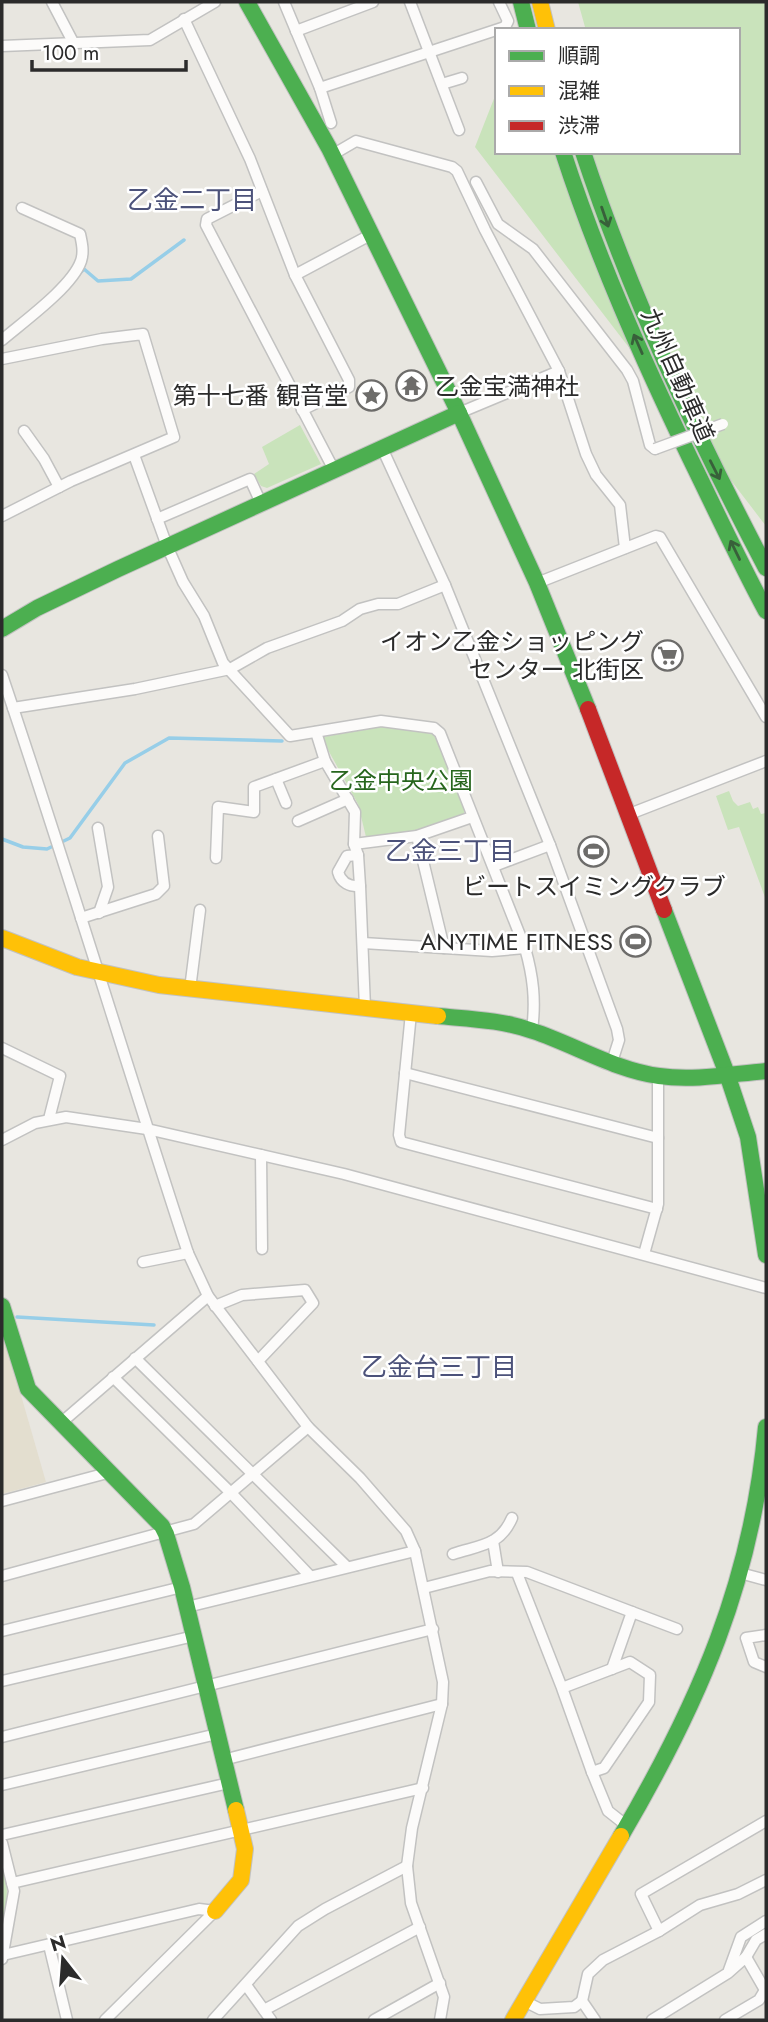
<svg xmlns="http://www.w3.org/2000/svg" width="768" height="2022" viewBox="0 0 768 2022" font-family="Jost,'Noto Sans JP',sans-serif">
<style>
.education{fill:#e3decf}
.green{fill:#c9e3bb}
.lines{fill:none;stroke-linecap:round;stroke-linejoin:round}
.stream{stroke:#97cee8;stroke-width:3.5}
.street-casing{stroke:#c2c2c1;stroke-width:13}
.fast-casing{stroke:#c2c2c1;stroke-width:18}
.slow-casing{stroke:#c2c2c1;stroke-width:18}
.jam-casing{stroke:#c2c2c1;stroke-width:18}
.street{stroke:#fcfbfa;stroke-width:10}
.fast{stroke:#4caf50;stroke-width:16}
.slow{stroke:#ffc107;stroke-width:16}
.jam{stroke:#c62828;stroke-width:16}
.street-bridge-casing{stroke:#c2c2c1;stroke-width:13;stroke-linecap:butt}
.street-bridge{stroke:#fcfbfa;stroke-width:10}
.oneway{stroke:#38603a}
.labels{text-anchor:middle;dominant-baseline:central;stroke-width:5;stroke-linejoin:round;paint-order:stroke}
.street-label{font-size:24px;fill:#2b2b2b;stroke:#fff}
.poi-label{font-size:24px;fill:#2b2b2b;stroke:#fff;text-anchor:end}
.park-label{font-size:24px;fill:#27661d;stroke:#fff}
.neighbourhood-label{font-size:26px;fill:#4c527a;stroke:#fff}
</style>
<rect width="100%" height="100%" fill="#e8e6e0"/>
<path class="education" d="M2,1329L46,1482L2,1494Z"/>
<g class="green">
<path d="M578,2H766V526L475,147L497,91V152H738V30H581L585,27Z"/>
<path d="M300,425L321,464L267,488L261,486L254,474L269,464L262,447Z"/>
<path d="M383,726L432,733L437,737L464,807V815L409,832L366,837L358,804L322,739L323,737Z"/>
<path d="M729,791L733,801L738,806L750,802L753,809L758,807L761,814L766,813V900L739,827L728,830L716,796Z"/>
<path d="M2,1857C8,1885 9,1896 2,1924Z"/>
</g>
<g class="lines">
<g class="stream">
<path d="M79,274L84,269L98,281L131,279L184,240"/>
<path d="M2,839L23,847L47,849L70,838L125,763L169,738L282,741"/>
<path d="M17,1317L154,1325"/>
</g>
<defs>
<g id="street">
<path d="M52,2L73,42"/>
<path d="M284,2L320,88L331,123"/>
<path d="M410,2L459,130"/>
<path d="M184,19L250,159L295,275L349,380V387L302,410"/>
<path d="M296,31L373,2"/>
<path d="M2,46L150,40L215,2"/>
<path d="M442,84L462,78"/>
<path d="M320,88L505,27L508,21L499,2"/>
<path d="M332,155L356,141L452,167L457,171L485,230L559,371L586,454L596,475L620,505L625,548"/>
<path d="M476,182L498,224L533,249L627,370L633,381L650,445L655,449"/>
<path d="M262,191L207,219L206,225L334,470"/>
<path d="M295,275L372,234"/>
<path d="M2,340C23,322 72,287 81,261C84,252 82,243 80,234L22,208"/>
<path d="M2,359L102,339L143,334L174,437L71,481L2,516"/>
<path d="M459,413L559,371"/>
<path d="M24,431L44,459L59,487"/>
<path d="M382,448L445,585L550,845L617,1029L619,1040L612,1062"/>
<path d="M134,455L167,546L183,582L204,616L223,663L290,736L381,721L434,728L440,733L525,948C533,976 536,1000 532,1030"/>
<path d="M157,519L250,479L261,503"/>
<path d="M537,583L656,536L660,537L766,717"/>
<path d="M2,675C67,867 125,1061 188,1253L208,1296L308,1427L360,1478L406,1531L415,1551L443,1682L442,1704L412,1828L407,1866L411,1903L444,1997L440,2020"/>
<path d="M13,708L135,689L230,669L267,648L342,621L360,609L378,604H398L445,585"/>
<path d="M316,732L325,761L355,812L354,844L358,855L360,886L365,1008"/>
<path d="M276,779L286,803"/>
<path d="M627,815L766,761"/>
<path d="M298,821L348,799"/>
<path d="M98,828L108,887L99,913"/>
<path d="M417,836L444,948"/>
<path d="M354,844L417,836L472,817"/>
<path d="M358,855L347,856L338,872C341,883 350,887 360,886"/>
<path d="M216,858L218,807L254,812V787L325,761"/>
<path d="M494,866L550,845"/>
<path d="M81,918L156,894L164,886L158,836"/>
<path d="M363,943L492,951L525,948"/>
<path d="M190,989L200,910"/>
<path d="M411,1013L399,1135L401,1142L657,1209"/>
<path d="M2,1048L60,1076L49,1119"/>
<path d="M405,1073L658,1138"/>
<path d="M2,1140L35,1123L66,1117L147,1129L344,1174L766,1288"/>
<path d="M261,1155L262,1249"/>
<path d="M644,1254L658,1204V1076"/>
<path d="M143,1262L188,1253"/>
<path d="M215,1306L242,1295L305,1290L313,1303L258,1361"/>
<path d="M135,1358L347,1567"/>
<path d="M113,1377L232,1494L310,1576"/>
<path d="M62,1422L208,1296"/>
<path d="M2,1501L111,1472"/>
<path d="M493,1541L498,1572"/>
<path d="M453,1554C480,1545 500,1546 512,1518"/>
<path d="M517,1573L562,1688L592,1772L604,1768L649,1702L650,1675L630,1662L562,1688"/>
<path d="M740,1573L766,1580"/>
<path d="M2,1576L194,1524L308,1427"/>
<path d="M424,1588L490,1571L527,1572L632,1612L612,1669"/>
<path d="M187,1607L415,1551"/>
<path d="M632,1612L677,1629"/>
<path d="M2,1631L182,1587"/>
<path d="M766,1635L746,1638L754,1662L766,1667"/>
<path d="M2,1681L194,1636"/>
<path d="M2,1737L433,1629"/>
<path d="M223,1760L442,1704"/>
<path d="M592,1772L608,1811L627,1826"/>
<path d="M2,1785L217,1734"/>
<path d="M2,1835L229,1783"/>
<path d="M2,1843L14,1891L2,1959"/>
<path d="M12,1883L423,1788"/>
<path d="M659,1931L641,1894L766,1821"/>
<path d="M49,1945L67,2020"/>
<path d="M3,1955L199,1909L215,1911L105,2020"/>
<path d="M746,1957L756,1940L766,1934"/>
<path d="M729,1970L741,1937L766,1921"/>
<path d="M246,1985L271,2020"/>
<path d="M524,2001L540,2009L574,2007L582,2001"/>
<path d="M264,2010L420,1927"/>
<path d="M213,2020L298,1926L325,1909L407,1866"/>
<path d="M374,2020L440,1983"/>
<path d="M595,2020L582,2001L588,1974L603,1960L659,1931L700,1905L738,1894L766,1880"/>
<path d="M652,2020L728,1973L746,1957L765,1990L759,2000L725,2020"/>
</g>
<g id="fast">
<path d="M247,2L329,148L459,413L537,583L588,709"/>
<path d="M521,2L528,30"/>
<path d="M563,152C597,257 642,358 690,458C715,509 739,561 766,611"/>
<path d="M583,152C631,297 695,433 766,568"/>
<path d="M2,629L37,608L118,569L459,413"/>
<path d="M664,910L727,1074L748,1137L766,1255"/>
<path d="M438,1016C470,1019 503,1020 533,1031C575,1045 615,1070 659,1076C694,1081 731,1074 766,1071"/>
<path d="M2,1306L28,1389L162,1526L166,1534L182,1587L236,1810"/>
<path d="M621,1836C699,1703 752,1582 766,1427"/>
</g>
<g id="slow">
<path d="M540,2L547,30"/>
<path d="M2,938L77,967L159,985L438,1016"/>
<path d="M215,1911L241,1880L245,1849L236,1810"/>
<path d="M513,2020L621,1836"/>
</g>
<path id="jam" d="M588,709L664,910"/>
</defs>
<use href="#street" class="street-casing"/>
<use href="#fast" class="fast-casing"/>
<use href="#slow" class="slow-casing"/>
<use href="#jam" class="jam-casing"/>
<use href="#street" class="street"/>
<use href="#fast" class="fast"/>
<use href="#slow" class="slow"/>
<use href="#jam" class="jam"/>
<defs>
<path id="street-bridge" d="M655,449L723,424"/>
</defs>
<use href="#street-bridge" class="street-bridge-casing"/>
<use href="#street-bridge" class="street-bridge"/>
</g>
<defs><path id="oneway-shaft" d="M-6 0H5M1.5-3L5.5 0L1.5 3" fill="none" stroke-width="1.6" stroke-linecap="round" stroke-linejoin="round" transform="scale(1.75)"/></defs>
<g class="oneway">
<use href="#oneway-shaft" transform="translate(605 217) rotate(71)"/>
<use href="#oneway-shaft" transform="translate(638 344) rotate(-114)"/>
<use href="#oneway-shaft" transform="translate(715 470) rotate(63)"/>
<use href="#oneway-shaft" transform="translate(735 550) rotate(-116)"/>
</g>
<defs>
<symbol id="temple-ring" viewBox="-11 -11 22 22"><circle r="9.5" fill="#fff" stroke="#6d6c6a" stroke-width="1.5"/><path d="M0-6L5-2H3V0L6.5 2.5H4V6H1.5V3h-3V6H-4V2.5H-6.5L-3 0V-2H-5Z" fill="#6d6c6a"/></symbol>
<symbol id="sight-ring" viewBox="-11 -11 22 22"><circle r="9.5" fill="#fff" stroke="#6d6c6a" stroke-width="1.5"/><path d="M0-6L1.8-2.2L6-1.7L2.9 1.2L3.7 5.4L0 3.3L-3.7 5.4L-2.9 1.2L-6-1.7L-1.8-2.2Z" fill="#6d6c6a"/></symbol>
<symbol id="supermarket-ring" viewBox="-11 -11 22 22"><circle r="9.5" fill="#fff" stroke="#6d6c6a" stroke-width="1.5"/><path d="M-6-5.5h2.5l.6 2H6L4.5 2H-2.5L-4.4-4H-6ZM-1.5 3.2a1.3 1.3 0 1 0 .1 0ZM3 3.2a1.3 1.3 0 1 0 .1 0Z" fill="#6d6c6a"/></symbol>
<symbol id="stadium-ring" viewBox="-11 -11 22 22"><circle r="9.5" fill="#fff" stroke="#6d6c6a" stroke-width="1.5"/><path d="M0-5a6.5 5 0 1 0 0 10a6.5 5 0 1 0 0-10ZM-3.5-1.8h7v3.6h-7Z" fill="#6d6c6a"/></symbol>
</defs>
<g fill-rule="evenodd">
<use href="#temple-ring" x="394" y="368" width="35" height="35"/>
<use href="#sight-ring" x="354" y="378" width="35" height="35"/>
<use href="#supermarket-ring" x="650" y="638" width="35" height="35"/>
<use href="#stadium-ring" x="576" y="834" width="35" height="35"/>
<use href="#stadium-ring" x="618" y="924" width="35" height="35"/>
</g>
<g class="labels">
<g class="street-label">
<text transform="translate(678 375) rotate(66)">九州自動車道</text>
</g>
<g class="poi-label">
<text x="435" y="386" text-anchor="start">乙金宝満神社</text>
<text x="348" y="395">第十七番 観音堂</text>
<text x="644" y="641">イオン乙金ショッピング<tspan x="644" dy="28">センター 北街区</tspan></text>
<text x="594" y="886" text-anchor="middle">ビートスイミングクラブ</text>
<text x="613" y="941">ANYTIME FITNESS</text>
</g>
<g class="park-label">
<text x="401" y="780">乙金中央公園</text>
</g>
<g class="neighbourhood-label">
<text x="192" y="200">乙金二丁目</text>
<text x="450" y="851">乙金三丁目</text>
<text x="439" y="1367">乙金台三丁目</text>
</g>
</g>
<rect width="768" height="2022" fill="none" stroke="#2b2b2b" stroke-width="7"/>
<rect x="495" y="28" width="245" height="126" fill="#ffffff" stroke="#aaaaaa" stroke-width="2"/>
<rect x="509" y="51" width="35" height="10" fill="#4caf50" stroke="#aaaaaa" stroke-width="2"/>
<text x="558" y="63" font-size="21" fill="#2b2b2b">順調</text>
<rect x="509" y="86" width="35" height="10" fill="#ffc107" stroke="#aaaaaa" stroke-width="2"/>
<text x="558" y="98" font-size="21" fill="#2b2b2b">混雑</text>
<rect x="509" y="121" width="35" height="10" fill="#c62828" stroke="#aaaaaa" stroke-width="2"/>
<text x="558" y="133" font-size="21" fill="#2b2b2b">渋滞</text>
<g transform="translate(63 1959) rotate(343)" stroke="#ffffff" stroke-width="5" paint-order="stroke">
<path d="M0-5L12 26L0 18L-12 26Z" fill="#2b2b2b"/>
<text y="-10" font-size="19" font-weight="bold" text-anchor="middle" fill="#2b2b2b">N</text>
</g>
<path d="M32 60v10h154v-10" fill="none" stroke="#2b2b2b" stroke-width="3.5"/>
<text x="42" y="60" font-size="21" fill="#2b2b2b" stroke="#ffffff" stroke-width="5" paint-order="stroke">100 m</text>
</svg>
